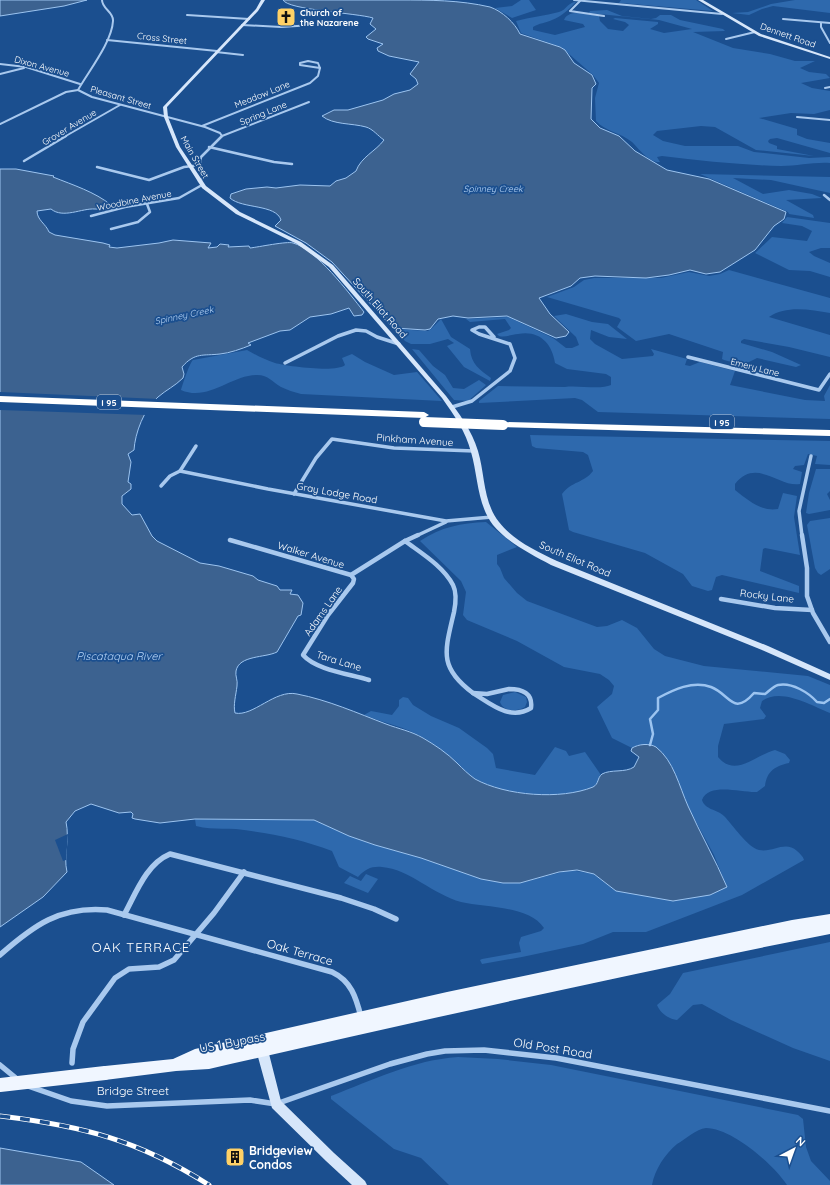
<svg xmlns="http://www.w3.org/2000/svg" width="830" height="1185" viewBox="0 0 830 1185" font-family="Quicksand,sans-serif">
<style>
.green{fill:#2e69ad}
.water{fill:#3c6290;stroke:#9cc4f0}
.pier{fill:#1b4f8f}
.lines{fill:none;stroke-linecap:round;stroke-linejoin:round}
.stream{stroke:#9cc4f0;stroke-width:2.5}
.street-far4{stroke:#a9c9ee;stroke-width:2}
.street-far3{stroke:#a9c9ee;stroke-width:2.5}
.street-far2{stroke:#a9c9ee;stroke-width:3.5}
.street-far1{stroke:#a9c9ee;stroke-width:4.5}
.street{stroke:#a9c9ee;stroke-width:5.5}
.secondary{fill:#d6e6fa;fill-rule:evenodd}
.primary{fill:#f0f6ff;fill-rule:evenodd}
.highway{fill:#fff;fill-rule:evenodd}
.rail-casing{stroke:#fff;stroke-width:5}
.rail{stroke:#1b4f8f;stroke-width:3.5;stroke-dasharray:10;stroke-linecap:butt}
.primary-bridge{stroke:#f0f6ff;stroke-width:14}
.highway-bridge{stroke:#fff;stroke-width:10}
.labels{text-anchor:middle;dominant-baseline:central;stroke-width:3.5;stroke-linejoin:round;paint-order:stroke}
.far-poi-label{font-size:9px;font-weight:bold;fill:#fff;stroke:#1b4f8f;text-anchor:start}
.far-street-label{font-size:9px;fill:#fff;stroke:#1b4f8f}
.far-water-label{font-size:9px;font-style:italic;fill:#b5d3f5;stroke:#1b4f8f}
.shield{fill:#1b4f8f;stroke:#bbcadd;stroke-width:1}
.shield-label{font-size:9px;font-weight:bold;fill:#fff}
.street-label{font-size:10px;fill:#fff;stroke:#1b4f8f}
.water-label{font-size:11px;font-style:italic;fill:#b5d3f5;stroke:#1b4f8f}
.near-street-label{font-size:12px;fill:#fff;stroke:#1b4f8f}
.near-poi-label{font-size:12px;font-weight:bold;fill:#fff;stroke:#1b4f8f;text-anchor:start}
.near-neighbourhood-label{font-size:13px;letter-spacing:1px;fill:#fff;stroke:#1b4f8f}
</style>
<rect width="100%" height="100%" fill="#1b4f8f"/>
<g class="green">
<path d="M521,0H529L536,10L512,18L495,8L512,6Z"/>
<path d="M621,0H696L713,11L621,3H619Z"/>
<path d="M795,0H830V13L773,6L762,9L749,15L732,13L748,12L771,4Z"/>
<path d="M574,2H576C568,10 562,16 552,20C546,23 539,23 533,27V30L555,35L585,27L583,24L564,20C569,8 588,15 599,16L600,21L608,29L623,31L629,25L625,22L613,19L615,18L658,22V24L650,29L664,33L692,29L659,20L589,13L590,11L607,10L622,16L651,19L656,18L660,15H671L680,20L723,29L725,31L693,32L733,48L770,54L795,61H815L800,68L809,72L826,74L830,78L801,83L812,88L830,91V110L814,114L791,113L759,118L797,129V135L807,139L830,143V153L777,138L770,139L768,141L769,143L777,146V149L814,156L756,150L715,127L701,126L657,131L653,135L663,141L685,146H738L754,152L809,158L830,157V163C813,162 798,166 781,166C742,165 702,161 662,156L657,157L660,162C649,163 639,149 632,142C621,133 605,131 596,121L595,98L599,83L593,75L561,47L521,33L516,21C530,17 545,16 559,12C566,10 567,4 574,2Z"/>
<path d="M700,174L830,177V193L771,180L733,178L763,194L789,190L812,194L822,198L786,200L813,215L814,218L789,214L788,212Z"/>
<path d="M787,217L830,223V248H821L809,252L814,256L830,263V277L810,271L789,270L755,253L772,237L807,241L812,231L802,226L782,223Z"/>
<path d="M729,270L830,298V313C811,310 786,305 769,317L830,335V357L789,347L744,339L741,341V343L772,352L801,365L796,367L757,358L743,365L724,360L722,359L723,352L669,334L636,341L617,327L621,320L619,318L547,297L574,287L584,280L594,278H661L689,272L709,276L720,274Z"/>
<path d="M566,314L592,322L608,324L627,339L609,337L591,330L590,339L595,344L622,359L653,356L654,354L651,349L687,359L685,365L690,366L700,362L735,371L730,385L805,400L825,401L824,396L830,385V419L598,412L582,400L575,398L479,403V401L498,386L565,387C577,385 601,390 611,385V377L606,374L567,369L555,363C552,343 539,330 518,334C512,334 505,338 499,336L497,334L509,330L511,328L505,319L470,322L466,319L508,317L553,338L566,348H572L579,345L576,337L554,316Z"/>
<path d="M441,319L451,337L470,349C471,364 480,370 491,378L490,381L464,367L447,346L454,343L448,339L430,344H411L405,341L394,329L428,331L432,328Z"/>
<path d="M412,349L419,350L433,366L445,375L453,388L464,389L479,380L486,385L485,386L468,401L454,400Z"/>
<path d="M247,350C256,355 265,360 275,363C286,366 337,373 345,365L342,358L352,354L365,362L394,375L417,372L442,401L301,394C294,392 287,390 281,387C272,382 269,375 257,375C231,375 208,402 181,390C182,386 190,362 193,360Z"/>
<path d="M530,435L830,441V465L815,464L817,456L808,454L804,465L795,466L793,469L802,472L800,484C780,488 756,457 735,484V490C748,500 761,512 778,509L783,493L797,496L794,517L800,555L765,548L763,549L760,571L799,586V593L722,575L716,577L712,590L708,591L692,586L683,574L645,553L573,532L569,530L562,494C572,481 584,483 593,471L588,455L583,452L536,448L532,446Z"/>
<path d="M816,469H830V491L827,494L830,500V510L809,514L806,513L809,493Z"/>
<path d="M830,518V569L821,575L818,573L815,568L807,525L810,521Z"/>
<path d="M486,522L517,547L497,555V564L500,568L504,578L517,593L527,601L597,627L607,626L622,620L637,628L654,649L665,656L704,666L808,676L830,685V713C812,706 781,687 762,701L760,708L766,716L764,719L724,724L718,746V757C735,778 756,755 775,750L785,754L790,760L789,763C775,766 767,771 765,786L757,792C742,793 709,782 702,800C705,810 717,809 724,816C733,825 747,847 759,850C773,853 785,840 797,851C800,854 803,856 804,860L742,895L646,932H613L583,944L522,957L482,964L480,960L482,959L521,952L519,943L521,937L541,931L544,928C529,905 485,908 461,902C434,895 409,869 382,867C372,866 365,869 358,877L339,867L332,851C301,839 269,833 236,829C222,828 210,830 196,826L195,819L314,820L349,836L375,845L421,858L481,879L503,883H520L570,870L594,874L613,889L623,892L652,896L727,887L714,855L687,805L671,765L665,757L652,745H639L632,748L612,738L597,707L612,694L614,686L609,680L600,674L564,667L517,641L467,620L463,615L466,592L461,581L420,541C441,527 461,523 486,522Z"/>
<path d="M515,692L526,697L527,702L525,707C516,712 504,712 500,702L503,695Z"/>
<path d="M403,697L408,698L413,705L431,716L459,728L487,748L493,754L496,768L535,775L555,747L566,751L569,756L585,752L601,775L597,784L593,787C561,800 504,796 474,778C467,773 462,768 456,762C446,753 435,745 424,738C406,727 384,723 364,715L371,711L392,715L399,706V700Z"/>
<path d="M366,874L378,879L368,893L344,883L350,876L361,881Z"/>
<path d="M830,942V1061L793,1048L731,1020L702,1004L693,1005L677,1020C669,1019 660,1013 657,1005L670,994L683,973Z"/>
<path d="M458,1057L498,1059L551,1065L798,1115L803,1119L806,1147L811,1161L830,1181V1185H787C774,1165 732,1128 706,1128C696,1129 686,1139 677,1144C665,1154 655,1169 652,1185H449L421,1158L394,1149L331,1099V1096C373,1080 413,1060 458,1057Z"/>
</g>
<g class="water">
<path d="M0,0H87L64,6L0,16Z"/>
<path d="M283,0C322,0 360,0 399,0C429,0 460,0 490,7C502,11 515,23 520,34L560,47L565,50L574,63L592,75L596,84L592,88L591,119L600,128L619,136L635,151L667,170L709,179L786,212L784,219L774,226L755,250L720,272L706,274L690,270L669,275L646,278L595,276L580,278L571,286L539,298L550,314L569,332L566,336L556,338L507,316L468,318L453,316L438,319L430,329L425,330L395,328L390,325L332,262L306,243L275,226L281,220C276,204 242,209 230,198L231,194L246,189L267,187L276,188L300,185L330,186L336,181L346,178L356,171C361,157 376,151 384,140C378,136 373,129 366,127C352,123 333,125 322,116L334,110H348L383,100L394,94L410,90L418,84L416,79L410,74L419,62L389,56L378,51L377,48L383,44L368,39L366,37L376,29L370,24L373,18C357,13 288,10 283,0Z"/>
<path d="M0,169H16L54,176L53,177C73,185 95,192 111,205L110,207C105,210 101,209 95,209C82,208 63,219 51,209L37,211C37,220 46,224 49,232L55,235L103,243L110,245L109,247L117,248L159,243L173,240L211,243L208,248L217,247L220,244L229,245L228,247L249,246L250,248C259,247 287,241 293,243C316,249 349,293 364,312L362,315L354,316L349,308L331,314L310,317L290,330L280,331L248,343L251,345C241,349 230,353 220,354C203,356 195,352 182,367L184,374L183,378C175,386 166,390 158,397C144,409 135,433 134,450L128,454L131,462L128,482L131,484V489L122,496V504L132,515L140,514L152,536L157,541L200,563L219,566L253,576L258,580L277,586L280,590H292L290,594L298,595L303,603L301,615L298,616L277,652C265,658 239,655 236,671C235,676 238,680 237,686C236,695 233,705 235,713C253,717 275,689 297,694C328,700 357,713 386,724C399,729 411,731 423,738C435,745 447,753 457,763C463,769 468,774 475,779C506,796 561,800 593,787C599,784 597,778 602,774C611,769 625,773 634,767L639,757L631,751L632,748C639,744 649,743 656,747C674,761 679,786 688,806C700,833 715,859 727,887L710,895L673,901L616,891L594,874L577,870L559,872L520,883H503L481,879L421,858L375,845L349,836L314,820L195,819L160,823L135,819L132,818L133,814L131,812L119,813L91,804L75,811L66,822C70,839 63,855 67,872L43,897L0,927Z"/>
<path d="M0,1148L81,1162L114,1185H0Z"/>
</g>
<g class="pier">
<path d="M0,392L159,399L147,415L0,410Z"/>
<path d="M68,834L66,860L63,861L55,840Z"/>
</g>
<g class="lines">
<path class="stream" d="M650,745L653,734L650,719L658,710V698C673,690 693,680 711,687C730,694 733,717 754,693L765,694C769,691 774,686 778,685C792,682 809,693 817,702L824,703L830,699"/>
<g class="street-far4">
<path d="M102,0C102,9 114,12 113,21C112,42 88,72 78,90L92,97L205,127L220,133L222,136L221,137"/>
<path d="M574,0L722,14"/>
<path d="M580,1L570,11L604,16"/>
<path d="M187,15L249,19"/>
<path d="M783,19L830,23"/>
<path d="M821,23V27L830,43"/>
<path d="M242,25L281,27L313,25"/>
<path d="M726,39L755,32"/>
<path d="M107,40L217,51"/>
<path d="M216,52L243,55"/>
<path d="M308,61L318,63L320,68L300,65V63Z"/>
<path d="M0,64L26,67L80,84"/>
<path d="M0,74L24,68"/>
<path d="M825,88L830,87"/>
<path d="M797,117L830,120"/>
<path d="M0,124L66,92L78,90"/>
<path d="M202,126L310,83L318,76L320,68"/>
<path d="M222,136L309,102"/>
<path d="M64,137L120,105"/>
</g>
<g class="street-far3">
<path d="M209,147L274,162L292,164"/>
<path d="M24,161L66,136"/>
<path d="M97,167L149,180L184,167L201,165"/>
<path d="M199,181L204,178L200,162L201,157L222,136"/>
<path d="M824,195L830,200"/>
<path d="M91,216L125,207L179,198L202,185"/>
<path d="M111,229L138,222L150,212L147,204"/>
</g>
<g class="street-far2">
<path d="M688,357L819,390L830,374"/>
<path d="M285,363L338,336L356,330L366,331L377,337L399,344"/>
<path d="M452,407L472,401L510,371L515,358L510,344L479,334L472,330L479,327H485L494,337"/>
<path d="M180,471L268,489L446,521L492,517"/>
<path d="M161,486L170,476L180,471L196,446"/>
<path d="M294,494L316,458L332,439L394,448L474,451"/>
<path d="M416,536L446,522"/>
<path d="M802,536L799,511L811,456"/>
</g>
<g class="street-far1">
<path d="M802,535L807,568V596L813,613L830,642"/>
<path d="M230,540L351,575L405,541L418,535"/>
<path d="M405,541C421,553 443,566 453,585C457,593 456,602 454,612C445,651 438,667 473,693"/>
<path d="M351,575L354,579L353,583L328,615L303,655C316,670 350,674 369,680"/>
<path d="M721,599L775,608L812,610"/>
<path d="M509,689C522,689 533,693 531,708C510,721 491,704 473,693L487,694Z"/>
</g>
<g class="street">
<path d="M124,915C136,893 146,864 170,854L341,898L374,909L396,919"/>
<path d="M0,955C34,925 60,906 107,910L332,972C351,981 356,997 361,1017"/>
<path d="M72,1063L73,1049L83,1022L115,978L129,969L159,967L174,960L214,913L244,872"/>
<path d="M0,1065L17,1079"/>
<path d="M28,1086L71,1101L107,1106L250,1100L276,1104L390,1064L427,1054L445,1051L484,1050L556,1058L830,1111"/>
</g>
<g class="secondary">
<path d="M261,0H265L258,11L167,107L168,117L180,147L206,186L240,212L301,242L333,265L446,396C459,413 472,431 478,451C485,474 483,502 499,522C513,540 536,551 557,561L768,646L830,674V680L762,650L551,565C531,554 508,543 493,525C477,504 478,476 471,452C466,432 454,415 442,398L329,267L297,244L236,214L202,188L176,147L164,117L163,107L256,9Z"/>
<path d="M698,0H703L761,34L830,57V59L759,36Z"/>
<path d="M261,1041L265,1042L267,1046L281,1101L334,1153L365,1181L367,1185H352L326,1161L272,1108L255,1046L257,1042Z"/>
</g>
<path class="primary" d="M830,914V934C622,975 415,1022 209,1069L176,1071L105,1080L100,1078L98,1073L100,1068L105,1066L173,1059L195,1049L447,992L792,920Z"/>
<g class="highway">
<path d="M0,396L424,412L429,415L424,418L0,402Z"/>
<path d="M503,422L830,430V436L499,427L498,425Z"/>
</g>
<defs>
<path id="rail" d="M0,1116C83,1126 138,1140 209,1185"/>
</defs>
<use href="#rail" class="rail-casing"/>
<use href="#rail" class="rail"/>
<path class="primary-bridge" d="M0,1085L105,1073"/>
<path class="highway-bridge" d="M424,422L503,425"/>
</g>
<defs>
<symbol id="church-square" viewBox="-11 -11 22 22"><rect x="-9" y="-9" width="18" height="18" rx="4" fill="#ffd166" stroke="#1b4f8f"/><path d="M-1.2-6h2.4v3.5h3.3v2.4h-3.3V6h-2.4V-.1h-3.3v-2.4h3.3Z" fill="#111"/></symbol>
<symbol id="building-square" viewBox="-11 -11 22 22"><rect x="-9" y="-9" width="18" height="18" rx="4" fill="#ffd166" stroke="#1b4f8f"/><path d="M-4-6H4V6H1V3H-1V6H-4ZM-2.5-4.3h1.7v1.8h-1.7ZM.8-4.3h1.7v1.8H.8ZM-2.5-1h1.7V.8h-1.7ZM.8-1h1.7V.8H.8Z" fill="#111"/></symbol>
</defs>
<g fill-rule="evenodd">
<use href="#church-square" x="275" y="6" width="22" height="22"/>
<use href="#building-square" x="224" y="1146" width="22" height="22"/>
</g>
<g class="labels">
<g class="far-poi-label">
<text x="300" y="12">Church of<tspan x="300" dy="10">the Nazarene</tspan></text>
</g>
<g class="far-street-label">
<text transform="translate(788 35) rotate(19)">Dennett Road</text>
<text transform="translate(162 38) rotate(6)">Cross Street</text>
<text transform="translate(42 66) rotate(15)">Dixon Avenue</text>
<text transform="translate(262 94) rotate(-22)">Meadow Lane</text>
<text transform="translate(121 97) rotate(16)">Pleasant Street</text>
<text transform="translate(263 113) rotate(-22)">Spring Lane</text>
<text transform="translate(69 127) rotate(-31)">Grover Avenue</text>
<text transform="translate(195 157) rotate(60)">Main Street</text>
<text transform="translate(134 200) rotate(-11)">Woodbine Avenue</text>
<text transform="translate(755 367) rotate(14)">Emery Lane</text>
</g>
<g class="far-water-label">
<text x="493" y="188">Spinney Creek</text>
<text transform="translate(184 315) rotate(-12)">Spinney Creek</text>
</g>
<g class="shield">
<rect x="97" y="395" width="24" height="14" rx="3"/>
<rect x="710" y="415" width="24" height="14" rx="3"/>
</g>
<g class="shield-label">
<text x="109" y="402">I 95</text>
<text x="722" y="422">I 95</text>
</g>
<g class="street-label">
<text transform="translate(380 308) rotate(49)">South Eliot Road</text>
<text transform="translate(415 440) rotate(4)">Pinkham Avenue</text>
<text transform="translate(337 493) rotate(10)">Gray Lodge Road</text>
<text transform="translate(311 555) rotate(17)">Walker Avenue</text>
<text transform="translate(575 559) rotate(23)">South Eliot Road</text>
<text transform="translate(767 596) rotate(7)">Rocky Lane</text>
<text transform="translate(323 611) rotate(-55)">Adams Lane</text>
<text transform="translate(339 661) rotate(17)">Tara Lane</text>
</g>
<g class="water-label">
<text x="119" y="656">Piscataqua River</text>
</g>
<g class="near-street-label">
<text transform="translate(300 952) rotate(16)">Oak Terrace</text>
<text transform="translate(232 1042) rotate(-11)">US 1 Bypass</text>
<text transform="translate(553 1048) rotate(9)">Old Post Road</text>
<text x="133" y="1090">Bridge Street</text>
</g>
<g class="near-poi-label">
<text x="249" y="1150">Bridgeview<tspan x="249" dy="14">Condos</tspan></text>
</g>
<g class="near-neighbourhood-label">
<text x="141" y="947">OAK TERRACE</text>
</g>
</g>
<g transform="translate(794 1149) rotate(41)" stroke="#1b4f8f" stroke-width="3" paint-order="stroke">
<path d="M0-3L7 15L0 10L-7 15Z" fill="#ffffff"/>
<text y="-6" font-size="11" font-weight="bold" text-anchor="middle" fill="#ffffff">N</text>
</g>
</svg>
